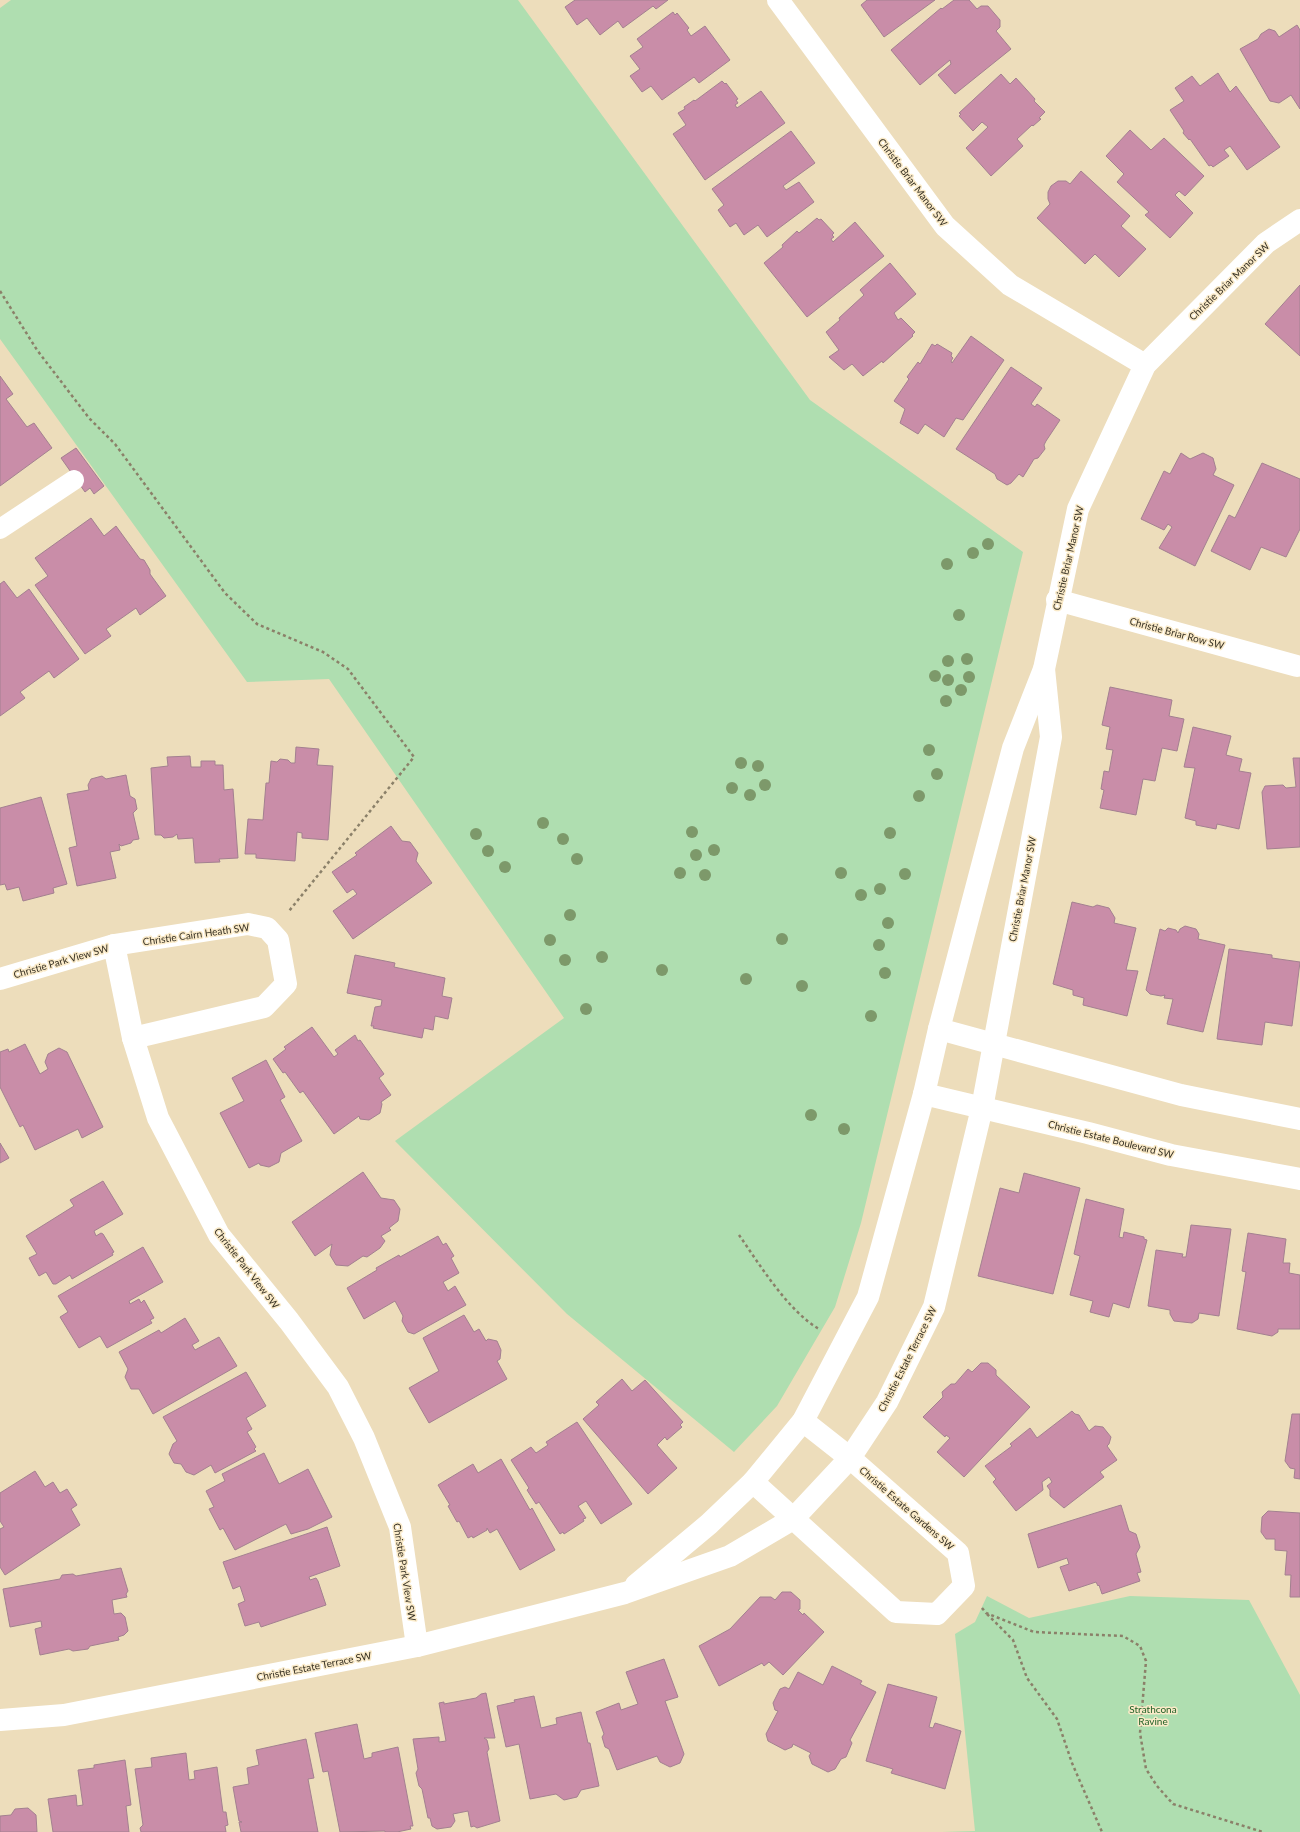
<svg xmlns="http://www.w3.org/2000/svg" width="1300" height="1832" viewBox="0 0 1300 1832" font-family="Lato,sans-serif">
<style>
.green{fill:#afdeb0}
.building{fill:#c98da8;stroke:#a38090}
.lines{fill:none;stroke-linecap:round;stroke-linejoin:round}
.path{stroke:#8b8069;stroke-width:2.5;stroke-dasharray:3 3;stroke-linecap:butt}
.lane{stroke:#fff;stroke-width:20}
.street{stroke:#fff;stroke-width:22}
.tree{fill:#7d996a}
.labels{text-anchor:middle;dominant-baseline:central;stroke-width:3;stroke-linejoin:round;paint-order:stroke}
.street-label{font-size:10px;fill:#363023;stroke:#faeac8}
.park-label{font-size:10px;fill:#216127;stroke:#faeac8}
</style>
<rect width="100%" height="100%" fill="#edddbb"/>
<g class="green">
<path d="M11,0H518L810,400L1023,552L861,1223L835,1307L777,1406L734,1452L567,1314L395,1141L564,1018L329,679L247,682L0,339V8Z"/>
<path d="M987,1596L1029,1618L1130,1596L1249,1600L1300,1695V1832H942L975,1831L955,1634L975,1622Z"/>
</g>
<g class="building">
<path d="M575,0H574H668L656,9L653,6L623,28L618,21L600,35L587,18L577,25L565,7Z"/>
<path d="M867,0H935L884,37L861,5Z"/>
<path d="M954,0H969L977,9L981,6H988L1000,20V27L996,31L1011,49L955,94L938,75L951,64L950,60L920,85L891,50L941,8L942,9Z"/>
<path d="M673,12L675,15L677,13L689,28L687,30L691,36L705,26L730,60L699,83L694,77L662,100L651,86L642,92L630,76L640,69L630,56L643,47L637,39Z"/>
<path d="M1297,25L1300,30V109L1291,95L1279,103L1270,101L1240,49L1258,39L1261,34L1269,29L1275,31L1279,37Z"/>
<path d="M1218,73L1230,92L1236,86L1280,147L1247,170L1230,146L1224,150L1229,156L1213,167L1211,165L1209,166L1190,139L1189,140L1183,133L1184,131L1170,110L1184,101L1175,88L1192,76L1200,86Z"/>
<path d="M1001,74L1010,84L1016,78L1035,99L1034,101L1045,112L1039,118L1041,119L1033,126L1032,125L1017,139L1023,146L991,176L966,148L988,127L982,122L973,131L959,116L961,114L959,113Z"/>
<path d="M722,81L725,84L726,83L738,99L736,100L738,103L735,105L737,108L761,91L785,123L705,180L673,134L686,125L678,113L685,109L684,107L694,100L695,101Z"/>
<path d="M1130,130L1151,150L1164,138L1204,176L1185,196L1179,191L1175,195L1193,213L1170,238L1145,215L1149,212L1117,182L1124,174L1106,156Z"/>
<path d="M791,131L815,163L783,186L786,190L799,182L814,202L767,237L758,225L744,235L736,223L730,227L718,210L724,205L712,189Z"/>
<path d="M1081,171L1130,216L1121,226L1146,249L1119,277L1095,254L1085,264L1037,218L1050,204L1048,199V192L1051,186L1058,181H1066L1070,184Z"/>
<path d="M817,218L819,220L821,219L834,233L832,235L834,237L831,239L833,242L855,222L884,256L807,317L764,263L783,247L782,245L797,231L799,233Z"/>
<path d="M890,263L916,294L894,313L898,320L901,318L915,332L912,335L913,336L883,363L882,361L863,376L852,364L844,370L829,357L839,350L826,332L840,320L839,318L864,295L860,290Z"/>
<path d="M1300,285V356L1265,324Z"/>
<path d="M971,336L1004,360L963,420L956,418L944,437L925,424L918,434L900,423L905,409L894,401L909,379L907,377L918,362L920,364L932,344L935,346L937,344L952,353L951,356L953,358L951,361L952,363Z"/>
<path d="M1011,367L1042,388L1031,404L1035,407L1037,404L1060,420L1046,441L1044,445L1045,449L1038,458L1034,459L1023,477L1019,474L1011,483L1007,485L997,479L995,474L956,449Z"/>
<path d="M0,376L13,394L6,399L27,427L34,423L52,448L0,486Z"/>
<path d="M76,448L104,486L94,494L90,488L85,492L61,458Z"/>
<path d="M1181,453L1190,459L1203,453L1213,458L1216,469L1213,475L1234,485L1195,566L1159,548L1172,527L1168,524L1164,530L1141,519L1164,471L1170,474Z"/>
<path d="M1262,463L1300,479V529L1286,557L1261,547L1250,570L1211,551L1229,515L1235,518Z"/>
<path d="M91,518L104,536L116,526L140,559L144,560L150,570V574L166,596L140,615L136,608L106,629L111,636L85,654L35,585L48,576L35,558Z"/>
<path d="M4,581L17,598L29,589L79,659L54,678L49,671L20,692L25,698L0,716V584Z"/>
<path d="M1110,687L1172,700L1169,716L1184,719L1177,751L1162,748L1155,781L1143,779L1136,815L1100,808L1104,790L1101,789L1104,771L1109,772L1113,750L1106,749L1110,727L1102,725Z"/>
<path d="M1193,727L1231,736L1226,755L1242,759L1239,771L1251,773L1239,829L1217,824L1216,829L1196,825V821L1185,818L1195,768L1184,767Z"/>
<path d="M296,747L319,749L317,765L333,766L328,840L302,838V833L297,832L295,861L256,858V854H245L248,819L263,820L266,783H269L271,761L277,762L280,759L288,760L291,763H295Z"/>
<path d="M190,756L191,767H201V761H215V765H223L224,790L233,789L238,858L219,859L220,862L195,863L193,838L178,839L177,834L173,837L164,838L161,835H155L151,768L168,766L167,757Z"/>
<path d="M1293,758H1300V847L1267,849L1262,792L1265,786L1283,785L1286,788L1296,787Z"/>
<path d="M126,775L130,796L135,799L137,809L133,813L139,839L133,840L131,843L121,846L119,844L120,850L110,852L116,878L77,886L69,848L77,846L67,794L89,790L88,785L91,779L102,776L106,779Z"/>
<path d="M41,797L67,884L53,888L54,893L23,901L19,887L7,890L5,884L0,885V808Z"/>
<path d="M391,826L402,841L410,842L418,853L416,861L432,883L353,939L333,911L357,894L353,889L347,893L332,872L357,855L355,853Z"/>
<path d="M1072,902L1093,907L1097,905L1109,908L1115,918L1114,923L1136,928L1126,970L1138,971L1127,1016L1083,1005L1084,998L1073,995V990L1053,984Z"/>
<path d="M1185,926L1196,929L1199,934L1198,939L1225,945L1203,1032L1167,1024L1173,999L1164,998L1165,995L1161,996L1150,994L1146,990L1160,929L1165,931L1168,928L1176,930L1178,933L1180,929Z"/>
<path d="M1229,949L1272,955V958L1300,962L1292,1026L1265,1022L1262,1045L1217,1039Z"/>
<path d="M355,955L395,963L394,967L445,978L442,996L452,998L448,1019L435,1016L433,1030L424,1028L422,1038L373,1028L374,1026H371L375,1007L381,1006L382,1000L347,993Z"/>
<path d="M312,1027L334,1057L338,1054L335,1050L355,1035L358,1041L360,1040L384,1074L379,1078L391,1095L381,1102L382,1104L380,1113L369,1120L360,1119L359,1116L334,1134L303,1091L300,1093L285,1072L283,1073L273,1059L286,1049L284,1047Z"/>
<path d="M25,1044L40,1074L48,1069L45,1062L48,1054L59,1048L67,1052L103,1127L82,1138L78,1129L35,1150L23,1125L20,1127L0,1087V1052L8,1049L9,1052Z"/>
<path d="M266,1060L285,1097L280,1100L302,1141L281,1153L279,1162L269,1167L260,1165L259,1163L249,1168L220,1113L244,1101L232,1078Z"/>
<path d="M0,1143L9,1158L0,1163Z"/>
<path d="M363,1172L381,1198L394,1200L400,1209L398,1221L389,1228L391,1230L381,1236L385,1241L380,1248L367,1257L363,1256L348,1266L336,1265L330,1255L332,1244L315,1256L292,1222Z"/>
<path d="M1024,1173L1080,1188L1053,1294L978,1276L1000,1188L1019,1193Z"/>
<path d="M103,1181L123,1214L94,1231L96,1236L101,1233L103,1234L114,1252L112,1253L113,1255L72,1279L70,1275L56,1284H53L46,1272L39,1276L29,1258L37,1254L26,1236L74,1206L70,1200Z"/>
<path d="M1086,1199L1124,1209L1119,1237L1123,1238L1124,1232L1144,1237V1239L1147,1240L1129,1308L1113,1303L1109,1317L1090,1312L1093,1301L1070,1295L1080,1256L1074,1254Z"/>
<path d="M1191,1225L1231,1229L1219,1316L1199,1313L1198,1319L1192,1323L1174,1321L1170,1314V1310L1148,1306L1156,1250L1183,1254L1182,1257H1186Z"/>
<path d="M1248,1233L1286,1239L1283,1263H1290L1289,1273L1300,1275V1329H1278V1332L1272,1336L1237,1329L1246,1272L1242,1271Z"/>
<path d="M438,1236L443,1245L446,1243L454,1256L451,1258L459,1273L443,1282L448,1291L455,1286L466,1305L414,1334L408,1332L402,1321L403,1316L395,1301L364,1319L347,1288L377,1270L376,1268L399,1255L400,1257Z"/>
<path d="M143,1247L163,1282L129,1301L130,1304L139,1299L141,1303L144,1300L154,1318L150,1320L152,1323L107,1348L100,1336L79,1348L60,1317L68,1312L58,1296Z"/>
<path d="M464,1315L474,1332L479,1329L486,1341L488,1339L497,1341L501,1350L500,1359L497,1361L507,1379L429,1423L409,1388L439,1371L423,1338Z"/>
<path d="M185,1318L199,1341L192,1345L195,1350L219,1337L237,1366L153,1414L139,1389H131L125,1377L128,1369L119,1352L159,1330L161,1333Z"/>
<path d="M981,1363H988L996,1370V1375L1030,1407L964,1477L937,1452L950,1438L946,1435L945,1437L923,1417L943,1397L942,1392L951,1384H955L968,1369L972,1372Z"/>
<path d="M246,1372L266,1406L246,1418L252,1429L247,1432L256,1447L254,1449L256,1451L215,1473L211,1465L194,1475L186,1472L181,1464L174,1463L169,1454L173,1444L177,1441L163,1417Z"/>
<path d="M622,1379L632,1391L645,1380L683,1422L680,1425L682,1427L667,1440L665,1437L657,1445L677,1468L648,1494L583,1419L599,1405L596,1402Z"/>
<path d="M1072,1411L1075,1414L1079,1415L1089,1431L1095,1426L1103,1427L1111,1437L1109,1444L1107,1446L1117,1460L1100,1472L1104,1477L1064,1508L1050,1496V1490L1047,1486L1052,1482L1049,1477L1042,1482L1043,1490L1016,1511L993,1482L996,1479L985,1466L1012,1446L1010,1444L1030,1428L1037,1438Z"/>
<path d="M1292,1414H1300V1479L1294,1478L1295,1469L1290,1468L1285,1461Z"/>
<path d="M577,1422L632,1504L601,1524L586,1501L578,1506L586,1518L583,1519L584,1521L564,1534L563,1532L560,1534L539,1502L536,1504L527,1490L529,1488L511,1460L531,1447L536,1453L548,1445L546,1442Z"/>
<path d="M264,1453L279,1484L308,1469L332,1517L308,1529L291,1534L286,1524L235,1550L223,1528L220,1530L209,1509L214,1507L206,1491L225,1481L222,1474Z"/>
<path d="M501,1459L530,1510L532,1508L555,1550L520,1570L497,1529L490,1533L487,1528V1530L473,1538L472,1536L468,1538L459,1521L457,1522L448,1506L450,1505L438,1485L473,1464L478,1473Z"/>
<path d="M35,1471L45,1487L53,1482L60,1493L67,1489L77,1505L71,1509L80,1525L5,1575L0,1567V1529L4,1527L0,1521V1493Z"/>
<path d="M1121,1505L1129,1531L1136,1534L1140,1547L1136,1554L1141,1572L1137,1573L1140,1581L1102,1594L1099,1585L1098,1586L1096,1582L1069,1591L1060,1567L1069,1564L1067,1558L1038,1568L1028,1534Z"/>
<path d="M1268,1511L1300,1513V1597H1290L1291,1575H1285L1287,1551L1275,1550V1539H1266L1261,1532L1262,1517Z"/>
<path d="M327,1527L340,1566L309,1577L310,1580L316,1578L318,1581L326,1605L261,1627L259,1622L245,1626L238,1604L245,1601L240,1586L233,1589L223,1562Z"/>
<path d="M121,1568L128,1591L126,1594L127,1597L112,1600L114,1614L121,1613L125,1617L128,1631L124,1635L118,1637L119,1640L90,1646L88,1649L73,1651L69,1649L40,1655L35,1629L42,1627L41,1621L10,1627L3,1589L60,1579L62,1575L73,1574L76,1576Z"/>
<path d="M782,1592H791L800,1600V1609L798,1610L803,1615L804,1613L824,1632L783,1675L769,1662L764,1666L762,1663L719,1686L699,1646L730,1629L760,1597H771L775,1600Z"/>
<path d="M664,1659L678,1697L665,1701L684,1754L680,1763L670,1767L660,1762L657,1756L617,1770L609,1749L605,1747L602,1737L604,1734L596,1712L619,1703L621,1710L638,1704L626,1672Z"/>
<path d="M832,1666L862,1681L860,1684L876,1692L850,1740L852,1743L846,1757L841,1759L835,1769L828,1772L812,1764L809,1756L811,1753L793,1744L792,1747L785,1750L768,1741L766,1734L778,1711L775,1710L773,1703L780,1689L785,1687L789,1689L798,1672L823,1685Z"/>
<path d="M888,1684L937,1697L929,1727L933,1728L935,1723L961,1731L945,1789L891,1773L893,1769L866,1761Z"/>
<path d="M486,1693L495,1738H484L487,1740L489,1749L487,1752L500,1821L477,1828L474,1826L471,1827L468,1811L453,1814L455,1821L451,1827L437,1829L432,1826L430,1818H428L422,1789L419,1786L416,1773L418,1769L413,1739L439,1737V1742L446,1741L439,1703L444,1702V1704L476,1698L481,1694Z"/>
<path d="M534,1696L541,1728L557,1724L556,1718L581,1712L588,1743H590L599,1786L581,1790L577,1797L564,1800L556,1794L530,1799L519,1744L506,1747L497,1706L515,1702L514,1700Z"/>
<path d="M357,1724L364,1759L372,1757V1753L398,1747L413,1826H410L411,1829L397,1832H385V1831L340,1832L328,1771L323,1772L315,1733Z"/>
<path d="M306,1739L314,1778L308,1779L318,1832H241L239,1822H242L239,1821L233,1787L249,1784L247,1768L259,1765L256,1750Z"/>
<path d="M186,1753L189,1780L195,1779L194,1771L217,1767L223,1812H226L228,1825L225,1826L226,1832H141L140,1828L143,1825L135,1769L152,1767L151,1758Z"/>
<path d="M125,1760L131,1805L126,1806L129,1832H53L48,1799L76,1795L77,1806L83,1805L78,1770L94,1768V1765Z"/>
<path d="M28,1808L36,1815L37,1832H0V1816L11,1815L15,1809Z"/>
</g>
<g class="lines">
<g class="path">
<path d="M0,291L37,350L89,418L115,444L225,593L257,624L323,652L348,669L414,757L289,911"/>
<path d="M739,1235C760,1265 788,1311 819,1329"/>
<path d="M982,1608L986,1613L1034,1632L1123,1636L1140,1646L1146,1661L1140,1733L1146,1769L1157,1786L1173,1804L1263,1832"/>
<path d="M987,1614L1013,1640L1027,1678L1057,1719L1072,1763L1102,1832"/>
</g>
<path class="lane" d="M0,529L74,480"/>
<g class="street">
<path d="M778,0L945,226L1010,285L1145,365"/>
<path d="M1057,600L1297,666"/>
<path d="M114,945L248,924L267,928L278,940L286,984L264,1007L133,1038"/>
<path d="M0,979L114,945L133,1038L158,1118L219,1235L289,1321L338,1387L364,1438L400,1527L417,1646"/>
<path d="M939,1029L1181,1095L1300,1119"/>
<path d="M924,1094L1088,1133L1171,1155L1300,1179"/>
<path d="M753,1482L896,1612L937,1614L964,1586L958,1553L850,1458L803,1421"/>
<path d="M636,1585L709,1524L753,1482L803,1421L868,1297L924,1094L939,1029L1013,748L1044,669L1078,509L1145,365L1266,243L1300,220"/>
<path d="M0,1720L64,1715L417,1646L625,1593L730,1556L793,1519L850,1458L887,1402L934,1307L982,1108L1051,737L1044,669"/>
</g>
</g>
<g class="tree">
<circle cx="988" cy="544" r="6"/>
<circle cx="973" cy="553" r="6"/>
<circle cx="947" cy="564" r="6"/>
<circle cx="959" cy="615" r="6"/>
<circle cx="967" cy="659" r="6"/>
<circle cx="948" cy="661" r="6"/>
<circle cx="935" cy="676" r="6"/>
<circle cx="969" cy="677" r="6"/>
<circle cx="948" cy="680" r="6"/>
<circle cx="961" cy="690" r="6"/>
<circle cx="946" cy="701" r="6"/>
<circle cx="929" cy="750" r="6"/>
<circle cx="741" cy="763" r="6"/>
<circle cx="758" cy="766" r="6"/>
<circle cx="937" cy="774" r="6"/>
<circle cx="765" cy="785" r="6"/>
<circle cx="732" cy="788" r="6"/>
<circle cx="750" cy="795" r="6"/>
<circle cx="919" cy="796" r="6"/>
<circle cx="543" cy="823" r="6"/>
<circle cx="692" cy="832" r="6"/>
<circle cx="890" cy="833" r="6"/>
<circle cx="476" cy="834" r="6"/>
<circle cx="563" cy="839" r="6"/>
<circle cx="714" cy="850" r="6"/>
<circle cx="488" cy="851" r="6"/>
<circle cx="696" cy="855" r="6"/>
<circle cx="577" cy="859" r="6"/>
<circle cx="505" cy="867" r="6"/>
<circle cx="680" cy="873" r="6"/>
<circle cx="841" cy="873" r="6"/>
<circle cx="905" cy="874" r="6"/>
<circle cx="705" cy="875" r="6"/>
<circle cx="880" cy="889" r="6"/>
<circle cx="861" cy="895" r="6"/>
<circle cx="570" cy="915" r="6"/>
<circle cx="888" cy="923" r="6"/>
<circle cx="782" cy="939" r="6"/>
<circle cx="550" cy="940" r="6"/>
<circle cx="879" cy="945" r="6"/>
<circle cx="602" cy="957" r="6"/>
<circle cx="565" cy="960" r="6"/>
<circle cx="662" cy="970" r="6"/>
<circle cx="885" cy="973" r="6"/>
<circle cx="746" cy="979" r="6"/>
<circle cx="802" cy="986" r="6"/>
<circle cx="586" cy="1009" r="6"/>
<circle cx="871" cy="1016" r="6"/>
<circle cx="811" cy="1115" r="6"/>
<circle cx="844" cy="1129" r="6"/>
</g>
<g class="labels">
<g class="street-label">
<text transform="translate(913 182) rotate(53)">Christie Briar Manor SW</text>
<text transform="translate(1229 281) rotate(-44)">Christie Briar Manor SW</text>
<text transform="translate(1068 558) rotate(-77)">Christie Briar Manor SW</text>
<text transform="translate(1177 633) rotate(15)">Christie Briar Row SW</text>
<text transform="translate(1022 889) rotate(-79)">Christie Briar Manor SW</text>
<text transform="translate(196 934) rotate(-8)">Christie Cairn Heath SW</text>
<text transform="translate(61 961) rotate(-16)">Christie Park View SW</text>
<text transform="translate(1111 1139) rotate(14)">Christie Estate Boulevard SW</text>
<text transform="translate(247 1268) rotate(52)">Christie Park View SW</text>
<text transform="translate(907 1359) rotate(-63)">Christie Estate Terrace SW</text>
<text transform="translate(907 1508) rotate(41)">Christie Estate Gardens SW</text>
<text transform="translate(405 1572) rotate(81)">Christie Park View SW</text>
<text transform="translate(314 1666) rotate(-11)">Christie Estate Terrace SW</text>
</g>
<g class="park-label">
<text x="1153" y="1709">Strathcona<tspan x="1153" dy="12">Ravine</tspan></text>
</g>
</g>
</svg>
